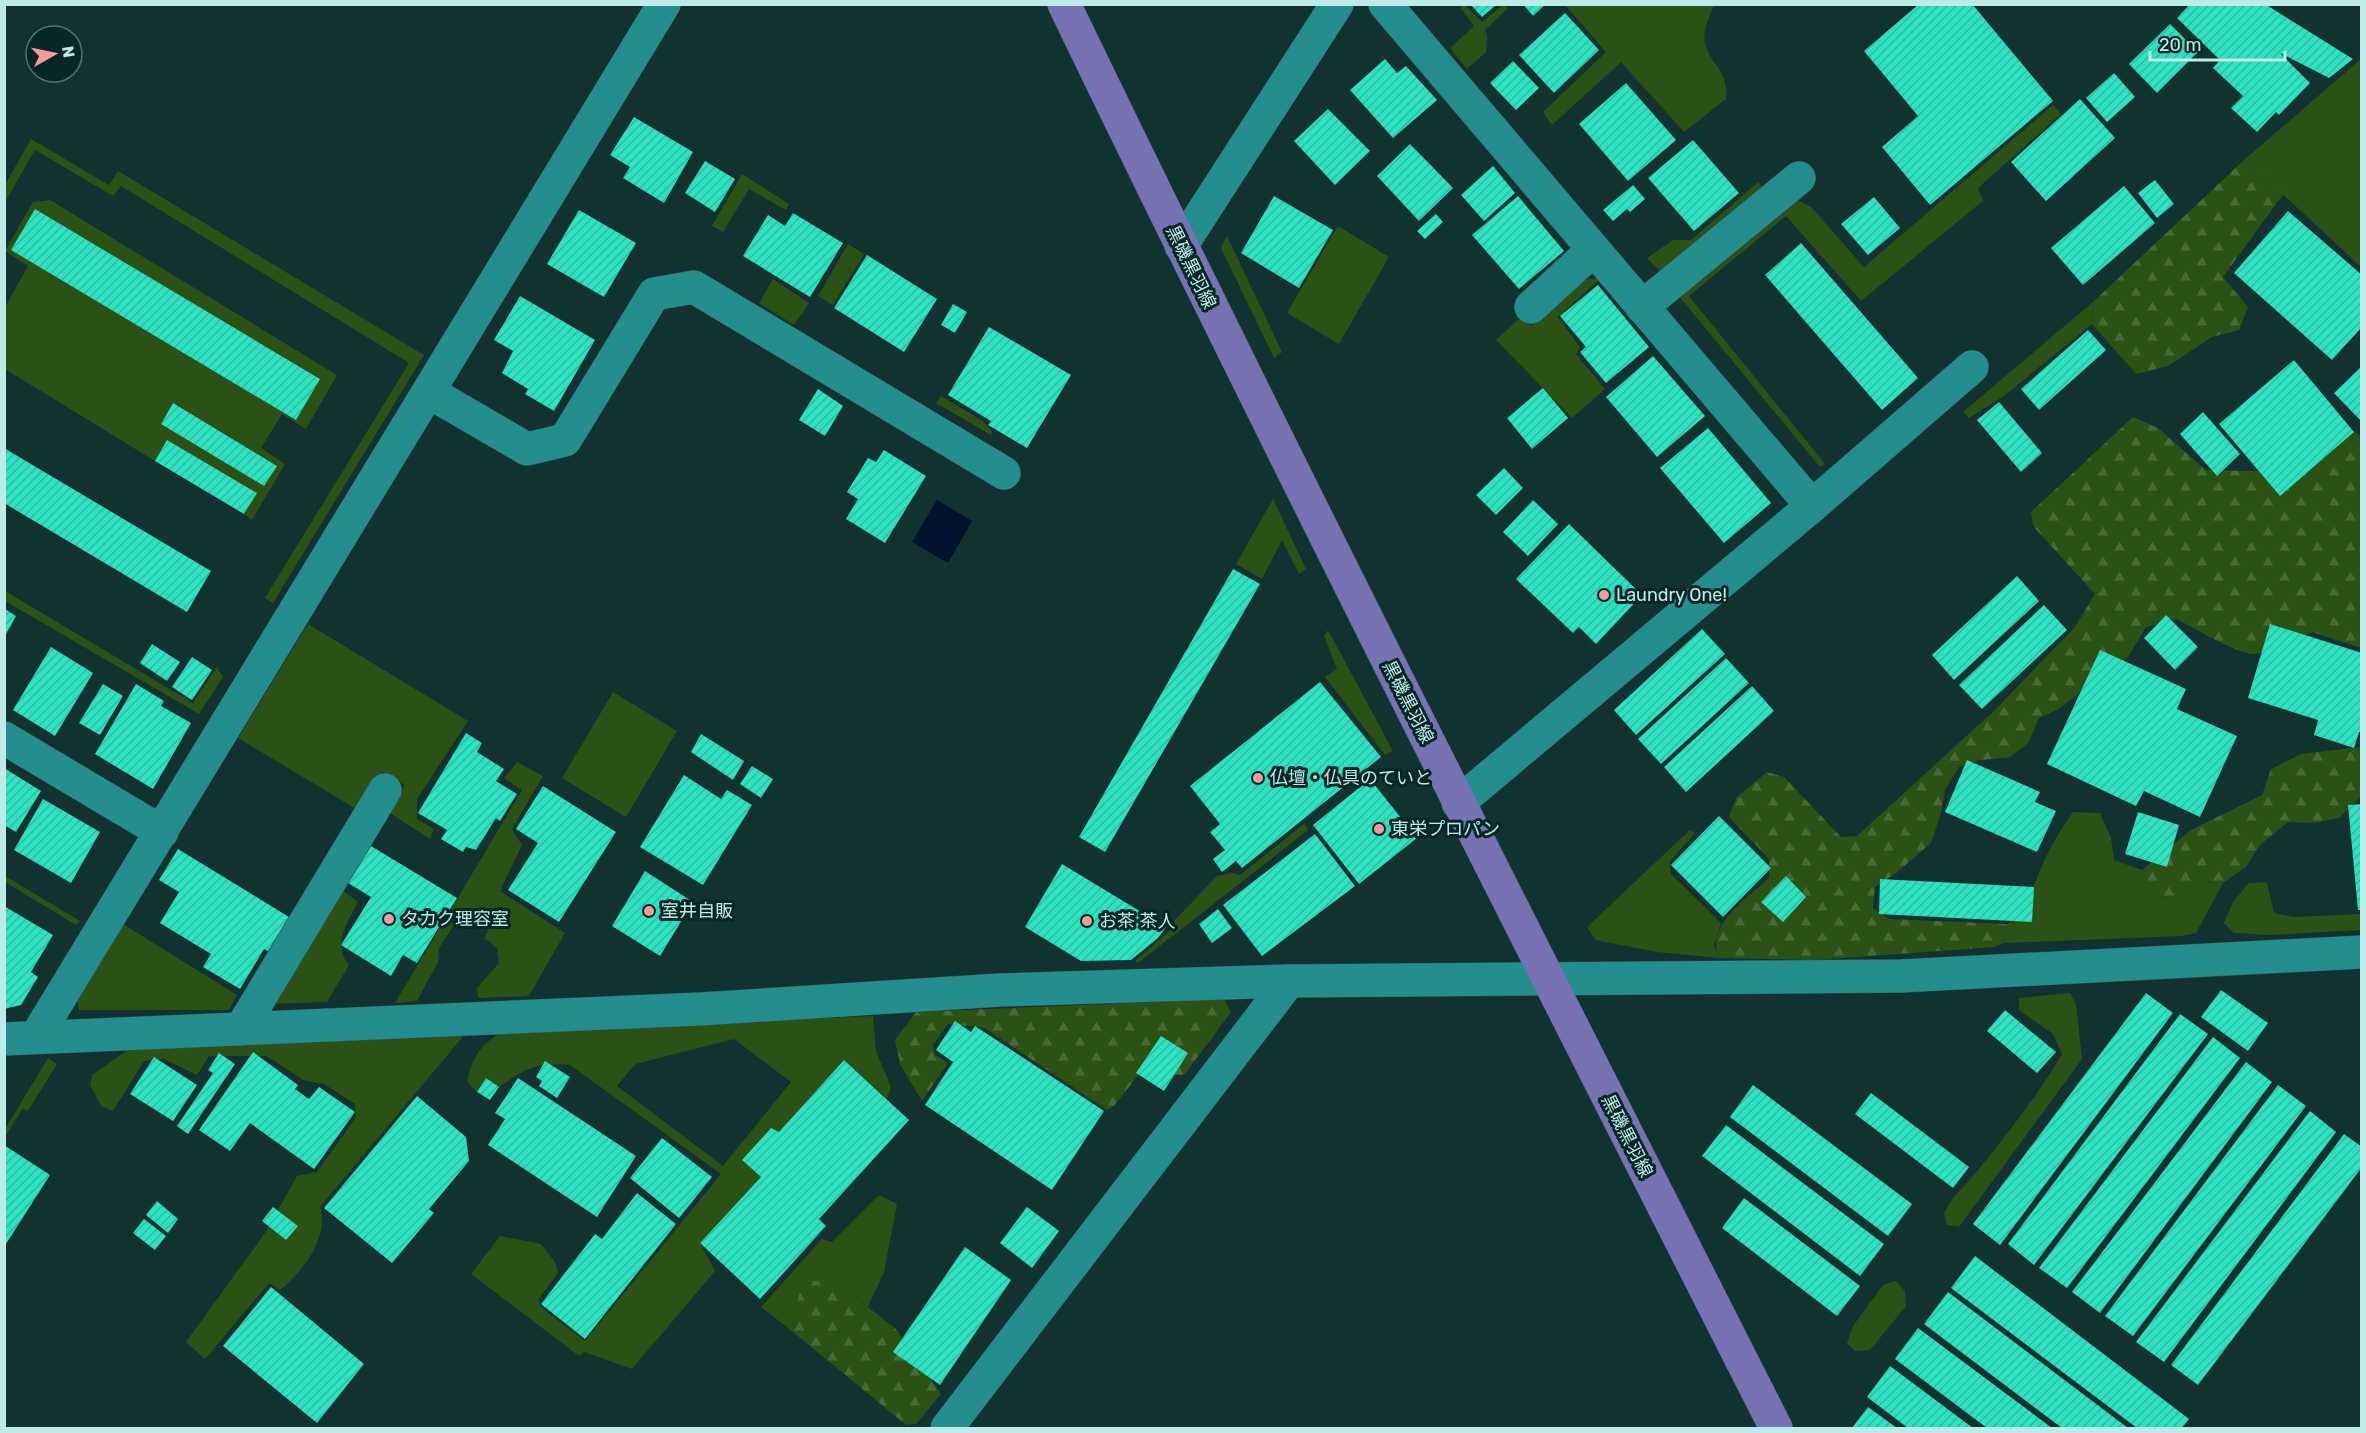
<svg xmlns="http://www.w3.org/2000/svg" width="2366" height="1433" viewBox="0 0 2366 1433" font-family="Rubik,'Noto Sans JP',sans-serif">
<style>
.green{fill:#2c5115;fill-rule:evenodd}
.forest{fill:url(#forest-firs)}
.water{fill:#01122c}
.building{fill:url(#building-hatch)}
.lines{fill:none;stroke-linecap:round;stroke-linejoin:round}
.minor-casing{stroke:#31504f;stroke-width:34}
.major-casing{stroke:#31504f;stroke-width:34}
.minor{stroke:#248e8f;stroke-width:33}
.major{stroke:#7772b4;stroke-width:33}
.poi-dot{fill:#f49aa0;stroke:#072727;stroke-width:2}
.labels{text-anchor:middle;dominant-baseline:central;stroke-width:6;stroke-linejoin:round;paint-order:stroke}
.street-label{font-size:18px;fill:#beebea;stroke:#072727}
.poi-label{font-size:18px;fill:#beebea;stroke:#072727;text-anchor:start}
</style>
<defs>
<pattern id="forest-firs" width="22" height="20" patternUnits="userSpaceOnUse" patternTransform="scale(1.5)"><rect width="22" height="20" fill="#2c5115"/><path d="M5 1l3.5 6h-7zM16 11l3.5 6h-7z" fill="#496a37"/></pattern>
<pattern id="building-hatch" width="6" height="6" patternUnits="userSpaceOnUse" patternTransform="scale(1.5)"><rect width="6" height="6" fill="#2ce2c0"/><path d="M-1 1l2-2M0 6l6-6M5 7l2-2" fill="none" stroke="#2fbba2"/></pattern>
</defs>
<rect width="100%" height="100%" fill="#123131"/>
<g class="green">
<path d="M1461,5H1465L1482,22L1503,5L1508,8L1485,30L1487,36L1486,52L1467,69L1450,48L1474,26L1461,8Z"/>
<path d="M1565,5H1714C1710,17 1701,32 1706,46C1714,70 1728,69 1726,99L1684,132L1621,62L1552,125L1543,112L1606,52Z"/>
<path d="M2361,59V267L2245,159Z"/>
<path d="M2053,105L2061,114L1978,188L1983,201L1861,301L1786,216L1689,296L1825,464L1820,467L1678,295L1797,200L1811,207L1864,267Z"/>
<path d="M31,139L109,185L118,171L424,355L273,603L265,598L409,363L121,186L113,196L35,150L5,202V185Z"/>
<path d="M742,174L789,204L786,210L749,189L723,232L712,226Z"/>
<path d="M1758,182L1765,190L1661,272L1647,258L1673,240H1691Z"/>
<path d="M50,200L337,375L306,429L282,414L261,448L285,464L252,520L244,514L256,493L167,441L155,461L5,369V307L28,266L5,251L33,202ZM35,209L320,379L296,419L12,250ZM173,403L276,465L264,486L161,424Z"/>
<path d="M1338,226L1389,257L1339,344L1287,313Z"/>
<path d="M1227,236L1282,352L1274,358L1221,248Z"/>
<path d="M848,244L864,254L833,305L818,296Z"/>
<path d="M1601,278L1558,317L1580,347L1576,354L1605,389L1572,418L1496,340L1522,316L1531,326L1581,280Z"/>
<path d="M773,279L809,303L794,325L759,303Z"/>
<path d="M2093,302L2092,324L2004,396L1969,418L1963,412Z"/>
<path d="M941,396L983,421L992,431L991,435L936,403Z"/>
<path d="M1273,499L1306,569L1299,574L1282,540L1262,579L1236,564Z"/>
<path d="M5,591L193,703L217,667L223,677L199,714L5,601Z"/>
<path d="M308,624L468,721L417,799V819L434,829L430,839L390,813L405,785L382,772L358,810L238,738Z"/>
<path d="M1328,630L1393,751L1385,755L1325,677L1337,669L1324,636Z"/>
<path d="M613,692L677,731L626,817L562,778Z"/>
<path d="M517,762L543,776L512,829L522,845L500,891L565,933L529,996L478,998L477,988L499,963L497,948L484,938L492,924L464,910L439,948L438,962L417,1001L395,1003L522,790L504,778Z"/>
<path d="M2073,812L2100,813L2111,838L2114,860L2142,870L2152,895L2171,898L2200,882L2223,883L2196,933L2181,936L2004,943L2007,924L2025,914C2037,873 2048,847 2073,812Z"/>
<path d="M1305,823L1308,830L1138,963L1135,961L1175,926V920L1217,876L1232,873L1240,875Z"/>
<path d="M1690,830L1695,833L1670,861L1671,874L1721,923L1714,946L1719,958L1657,952L1595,940L1587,927Z"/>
<path d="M375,838L344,891L358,902C347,923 332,944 349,965L327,1002L269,1004Z"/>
<path d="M5,876L80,921L76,925L5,882Z"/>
<path d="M2267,882L2274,913L2293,917L2361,914V930L2269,935L2234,933L2224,923L2233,902L2249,883Z"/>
<path d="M123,924L237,995L229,1010H79L77,999Z"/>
<path d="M2070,993L2076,1004L2082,1059L1959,1227L1947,1225L1944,1213C1951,1197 1967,1184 1978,1170C2008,1133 2038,1095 2062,1054L2053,1034L2019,1010V998Z"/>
<path d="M873,1016L876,1051L891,1087L887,1099L844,1060L779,1132L742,1160L761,1177L700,1243L715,1271L632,1369L584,1352L579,1356L471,1274L500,1236L541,1244L555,1262L558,1273L538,1300L542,1308L585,1341L721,1174L570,1065C537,1062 526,1068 499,1087L486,1078L477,1092L467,1082C473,1057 479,1046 501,1032ZM734,1039L791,1082L723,1166L617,1086L635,1064Z"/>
<path d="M465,1031L461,1039L320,1207C330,1236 302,1273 280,1290L269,1283L205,1359L186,1342L265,1233L297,1176L317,1172L356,1117L355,1104L324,1084L303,1080L267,1056H209L197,1075L164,1059L144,1061L113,1111L101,1106L90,1085L92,1075L129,1049Z"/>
<path d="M48,1058L57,1064L28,1111L23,1108L5,1137V1129Z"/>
<path d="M879,1195L897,1204L884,1272L868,1307L838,1284L799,1294L793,1332L761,1307L822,1239L832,1242Z"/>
<path d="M1896,1281L1905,1291L1906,1306L1870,1350L1855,1351L1847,1343L1853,1326L1883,1285Z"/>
</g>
<g class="forest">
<path d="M2245,159L2284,193L2223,277L2248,307L2239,330L2212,337L2168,366L2136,374L2092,324L2093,302Z"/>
<path d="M2133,417L2158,428L2206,470L2300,472L2355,431L2361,437V648L2312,632C2293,642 2276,652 2255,654C2239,655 2192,627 2177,619L2146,627L2128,657L2057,710L2039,718L2028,743L2010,757L1981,760L1959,767L1945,790L1941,813L1931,843L1896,873L1875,887L1873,908L1889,919L2007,924L2004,943L1995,947L1814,960L1719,958C1705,924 1748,898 1769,878V859L1729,817L1736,798L1767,772L1784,777L1841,837L1857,836L1995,710L2075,627L2095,594L2033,526L2031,512Z"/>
<path d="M2361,747V797L2339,818L2313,823L2288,822L2260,845L2246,867L2223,883L2200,882L2171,898L2152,895L2142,870L2191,830L2262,795L2271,769L2301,754Z"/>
<path d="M1224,999L1231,1012L1185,1074C1170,1078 1159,1066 1143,1069L1114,1106L1107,1110L983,1027L948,1024L933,1045L935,1055L948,1063L922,1101L900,1064L895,1040L916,1012Z"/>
<path d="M813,1281L838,1284L896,1329L941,1394L916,1424L906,1425L793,1332L799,1294Z"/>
</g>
<path class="water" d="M937,500L972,521L948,563L912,542Z"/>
<g class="building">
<path d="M1523,4H1546L1533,16Z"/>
<path d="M1919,4H1972L2053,101L1930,205L1882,147L1918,116L1864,51Z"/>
<path d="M2190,4H2265L2353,59L2329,78L2280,53L2310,83L2279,115L2276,112L2257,132L2231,108L2243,96L2213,68L2220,60L2177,18Z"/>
<path d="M1471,5H1496L1482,17Z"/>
<path d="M1565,13L1599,50L1554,93L1519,55Z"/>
<path d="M2170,24L2198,52L2157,93L2129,64Z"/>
<path d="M1385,59L1397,73L1406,66L1437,100L1393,138L1350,90Z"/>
<path d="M1513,61L1539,88L1516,110L1490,83Z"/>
<path d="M2114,73L2135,97L2107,122L2086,98Z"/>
<path d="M1626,83L1676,140L1628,181L1579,124Z"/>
<path d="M2080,99L2115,138L2046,201L2011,162Z"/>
<path d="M1328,109L1370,151L1335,185L1294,141Z"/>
<path d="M634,117L693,152L664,203L623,178L630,167L610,155Z"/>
<path d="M1693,140L1739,193L1694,231L1648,178Z"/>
<path d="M1410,144L1453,188L1419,221L1377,176Z"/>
<path d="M705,161L735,179L715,212L685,193Z"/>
<path d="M1493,166L1515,193L1484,221L1461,195Z"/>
<path d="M2155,180L2174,204L2157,218L2138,193Z"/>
<path d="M1633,185L1645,199L1630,212L1627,209L1613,221L1603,210Z"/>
<path d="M2124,186L2155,223L2083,285L2051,248Z"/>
<path d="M1274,196L1333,230L1299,288L1241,253Z"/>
<path d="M1518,196L1564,251L1519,289L1472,235Z"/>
<path d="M1874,197L1900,228L1868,255L1841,224Z"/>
<path d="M35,209L320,379L296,420L11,250Z"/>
<path d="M579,210L636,243L604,297L547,264Z"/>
<path d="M2288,211L2362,275V327L2332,360L2234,273Z"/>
<path d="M793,213L843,243L810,297L743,256L768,215L785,226Z"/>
<path d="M1436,214L1443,222L1425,239L1417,231Z"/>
<path d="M1801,243L1918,378L1882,410L1765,275Z"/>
<path d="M867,255L937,299L904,352L834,308Z"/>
<path d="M1598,285L1649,347L1606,383L1580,352L1586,347L1560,316Z"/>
<path d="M520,296L595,340L554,411L525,394L528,389L502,373L513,351L494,340Z"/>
<path d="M953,304L967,312L955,333L941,325Z"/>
<path d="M989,327L1071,375L1027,448L988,425L991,421L948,395Z"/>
<path d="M2088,330L2106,350L2039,410L2021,389Z"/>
<path d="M1653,356L1705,416L1657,457L1606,397Z"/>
<path d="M2294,360L2354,432L2280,496L2219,424Z"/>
<path d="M2362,366V422L2334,393Z"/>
<path d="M1543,388L1568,418L1532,449L1507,418Z"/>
<path d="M818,389L843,406L825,436L799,420Z"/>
<path d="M1999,402L2042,453L2021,472L1977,420Z"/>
<path d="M173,403L277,466L264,486L161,424Z"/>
<path d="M2203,412L2240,454L2217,476L2180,434Z"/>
<path d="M1708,428L1771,503L1724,543L1660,468Z"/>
<path d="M167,440L257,493L244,514L155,461Z"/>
<path d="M4,448L211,571L187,612L4,503Z"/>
<path d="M884,450L926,476L885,543L846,519L858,499L847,492L868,458L876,462Z"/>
<path d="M1504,468L1523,488L1496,515L1476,495Z"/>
<path d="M1533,500L1558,524L1528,556L1503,532Z"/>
<path d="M1569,524L1642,595L1596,644L1579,627L1573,633L1516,579Z"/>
<path d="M1233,569L1260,584L1105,852L1079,837Z"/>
<path d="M2017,576L2039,601L1954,680L1932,655Z"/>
<path d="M2044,605L2067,630L1982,709L1959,685Z"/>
<path d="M5,609L16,616L5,636Z"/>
<path d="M2166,615L2198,647L2175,670L2144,638Z"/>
<path d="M2270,624L2362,653V732H2359L2354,748L2314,735L2318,720L2248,698Z"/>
<path d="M1702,629L1725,654L1636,735L1614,710Z"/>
<path d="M152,644L180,662L167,681L140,663Z"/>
<path d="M51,647L93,673L55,736L13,710Z"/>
<path d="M2100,650L2186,689L2177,709L2237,736L2200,817L2144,791L2136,806L2047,764Z"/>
<path d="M192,657L212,670L192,700L172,687Z"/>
<path d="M1726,658L1749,683L1661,764L1638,739Z"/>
<path d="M1320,682L1381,757L1242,868L1236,861L1222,872L1213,859L1225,850L1210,832L1220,824L1190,786Z"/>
<path d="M103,684L123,696L100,735L79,723Z"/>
<path d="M136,684L164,701L161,706L191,723L153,789L95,754Z"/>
<path d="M1752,686L1774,711L1686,792L1664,767Z"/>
<path d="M466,733L482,743L477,752L504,769L496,781L517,794L500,821L496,818L476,850L466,847L463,852L441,839L447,830L418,813Z"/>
<path d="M701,734L744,761L733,780L691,752Z"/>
<path d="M1967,760L2040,792L2035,802L2056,811L2037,852L1945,812Z"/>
<path d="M752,766L773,779L761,798L740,784Z"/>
<path d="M4,768L41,791L16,832L4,825Z"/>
<path d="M684,775L721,799L727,790L752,805L703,885L640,847Z"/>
<path d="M1370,779L1417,838L1359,884L1313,825Z"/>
<path d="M543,786L616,832L559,922L508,890L538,843L516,829Z"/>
<path d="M43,799L100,832L71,883L14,850Z"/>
<path d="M2362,804V910H2358L2348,805Z"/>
<path d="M2138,812L2179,825L2167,867L2125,854Z"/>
<path d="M1719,816L1771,868L1723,917L1671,865Z"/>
<path d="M1315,834L1355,886L1262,956L1223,905Z"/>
<path d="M371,846L457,898L417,963L403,955L391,976L341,945L371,897L348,883Z"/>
<path d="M178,849L289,917L268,951L264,949L240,989L203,967L211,954L160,923L179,892L159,880Z"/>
<path d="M1062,864L1166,927L1158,938L1131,960L1081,961L1025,927Z"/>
<path d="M645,871L693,902L660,956L612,926Z"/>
<path d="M1786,876L1806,897L1783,922L1761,902Z"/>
<path d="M1880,879L2034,887L2032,922L1879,914Z"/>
<path d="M4,906L53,935L31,972L38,977L21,1005L4,1009Z"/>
<path d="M1218,909L1232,928L1212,943L1199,924Z"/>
<path d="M2221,990L2268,1023L2248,1051L2201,1017Z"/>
<path d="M2146,993L2173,1013L2000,1245L1973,1224Z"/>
<path d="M2005,1010L2056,1052L2037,1073L1987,1031Z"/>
<path d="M2180,1014L2208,1034L2034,1265L2008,1244Z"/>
<path d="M955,1021L971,1032L975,1026L1104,1111L1052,1190L925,1105L953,1062L936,1050Z"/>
<path d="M1161,1036L1188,1053L1164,1091L1136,1073Z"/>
<path d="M2213,1037L2240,1058L2067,1288L2039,1268Z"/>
<path d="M253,1052L298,1085L295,1089L309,1099L319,1087L355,1112L314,1169L250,1123L230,1151L199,1130Z"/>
<path d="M219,1053L235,1064L188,1134L177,1126L213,1073L208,1070Z"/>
<path d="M154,1057L197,1085L173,1121L130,1094Z"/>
<path d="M844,1060L909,1120L819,1219L826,1226L760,1299L700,1243L761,1177L742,1160L771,1128L779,1132Z"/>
<path d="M545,1061L570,1077L557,1098L539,1086L542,1081L536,1077Z"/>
<path d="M2246,1062L2272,1082L2100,1313L2072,1292Z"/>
<path d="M486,1078L499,1087L490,1100L477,1092Z"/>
<path d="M518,1078L636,1156L597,1217L488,1145L505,1119L495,1113Z"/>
<path d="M1753,1085L1912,1204L1888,1236L1730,1117Z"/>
<path d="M2278,1085L2306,1106L2133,1336L2105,1316Z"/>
<path d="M1871,1093L1969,1167L1953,1188L1855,1114Z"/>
<path d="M417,1096L466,1137L469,1161L429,1209L434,1213L392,1263L324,1208Z"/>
<path d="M2310,1111L2336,1132L2164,1362L2136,1342Z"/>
<path d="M1726,1125L1884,1244L1860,1276L1702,1156Z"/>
<path d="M2344,1134L2362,1147V1167L2198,1385L2171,1365Z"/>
<path d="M662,1138L712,1177L679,1218L630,1178Z"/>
<path d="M4,1145L50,1175L4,1247Z"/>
<path d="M637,1193L676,1224L585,1339L541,1304L595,1234L602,1239Z"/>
<path d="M1744,1198L1860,1286L1837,1316L1722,1228Z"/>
<path d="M157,1201L178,1219L168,1233L146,1215Z"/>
<path d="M273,1207L298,1226L286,1240L262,1221Z"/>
<path d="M1027,1207L1059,1231L1032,1268L1000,1243Z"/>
<path d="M144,1219L166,1236L155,1250L133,1233Z"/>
<path d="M965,1247L1011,1280L940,1385L893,1352Z"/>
<path d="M1975,1256L2189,1419L2182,1428H2137L1951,1288Z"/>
<path d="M271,1287L364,1364L317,1423L223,1346Z"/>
<path d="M1948,1292L2128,1428H2062L1924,1324Z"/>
<path d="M1918,1328L2052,1428H1987L1895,1359Z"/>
<path d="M1890,1366L1973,1428H1908L1867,1397Z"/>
<path d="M1868,1407L1897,1428H1852Z"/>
</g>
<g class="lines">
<defs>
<g id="minor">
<path d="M1385,4L1812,506"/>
<path d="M1181,246L1337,4"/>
<path d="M1531,307L1593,250"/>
<path d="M1642,307L1799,178"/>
<path d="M429,392L527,449L565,440L654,294L694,287L1004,473"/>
<path d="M4,738L162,832"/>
<path d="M1458,803L1812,506L1972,367"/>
<path d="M241,1029L385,790"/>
<path d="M36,1037L664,4"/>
<path d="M4,1039L701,1009L1000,990L1289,981L1901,976L2362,952"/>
<path d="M947,1428L1289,981"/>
</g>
<path id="major" d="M1064,4C1295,482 1536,955 1776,1428"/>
</defs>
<use href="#minor" class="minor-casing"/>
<use href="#major" class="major-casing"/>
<use href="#minor" class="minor"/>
<use href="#major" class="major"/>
</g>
<g class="poi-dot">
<circle cx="1604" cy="595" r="6"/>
<circle cx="1258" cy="778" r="6"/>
<circle cx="1379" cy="829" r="6"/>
<circle cx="649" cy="911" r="6"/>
<circle cx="389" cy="919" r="6"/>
<circle cx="1087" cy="921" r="6"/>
</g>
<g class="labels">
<g class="street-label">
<text transform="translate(1191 267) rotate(64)">黒磯黒羽線</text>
<text transform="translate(1408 702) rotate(63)">黒磯黒羽線</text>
<text transform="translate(1627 1136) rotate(63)">黒磯黒羽線</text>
</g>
<g class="poi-label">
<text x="1616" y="595">Laundry One!</text>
<text x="1270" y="778">仏壇・仏具のていと</text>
<text x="1391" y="829">東栄プロパン</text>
<text x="661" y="911">室井自販</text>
<text x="401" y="919">タカク理容室</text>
<text x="1099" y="921">お茶 茶人</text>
</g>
</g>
<rect width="2366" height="1433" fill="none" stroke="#beebea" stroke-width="12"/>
<g transform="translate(54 54) rotate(81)"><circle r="28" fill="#072727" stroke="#507575" stroke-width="1.5"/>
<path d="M0-4.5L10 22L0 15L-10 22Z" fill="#f49aa0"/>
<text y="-9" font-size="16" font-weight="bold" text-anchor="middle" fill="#beebea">N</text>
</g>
<path d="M2150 51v9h135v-9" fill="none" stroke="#beebea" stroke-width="3"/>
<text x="2159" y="51" font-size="18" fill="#beebea" stroke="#072727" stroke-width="4.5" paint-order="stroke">20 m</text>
</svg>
